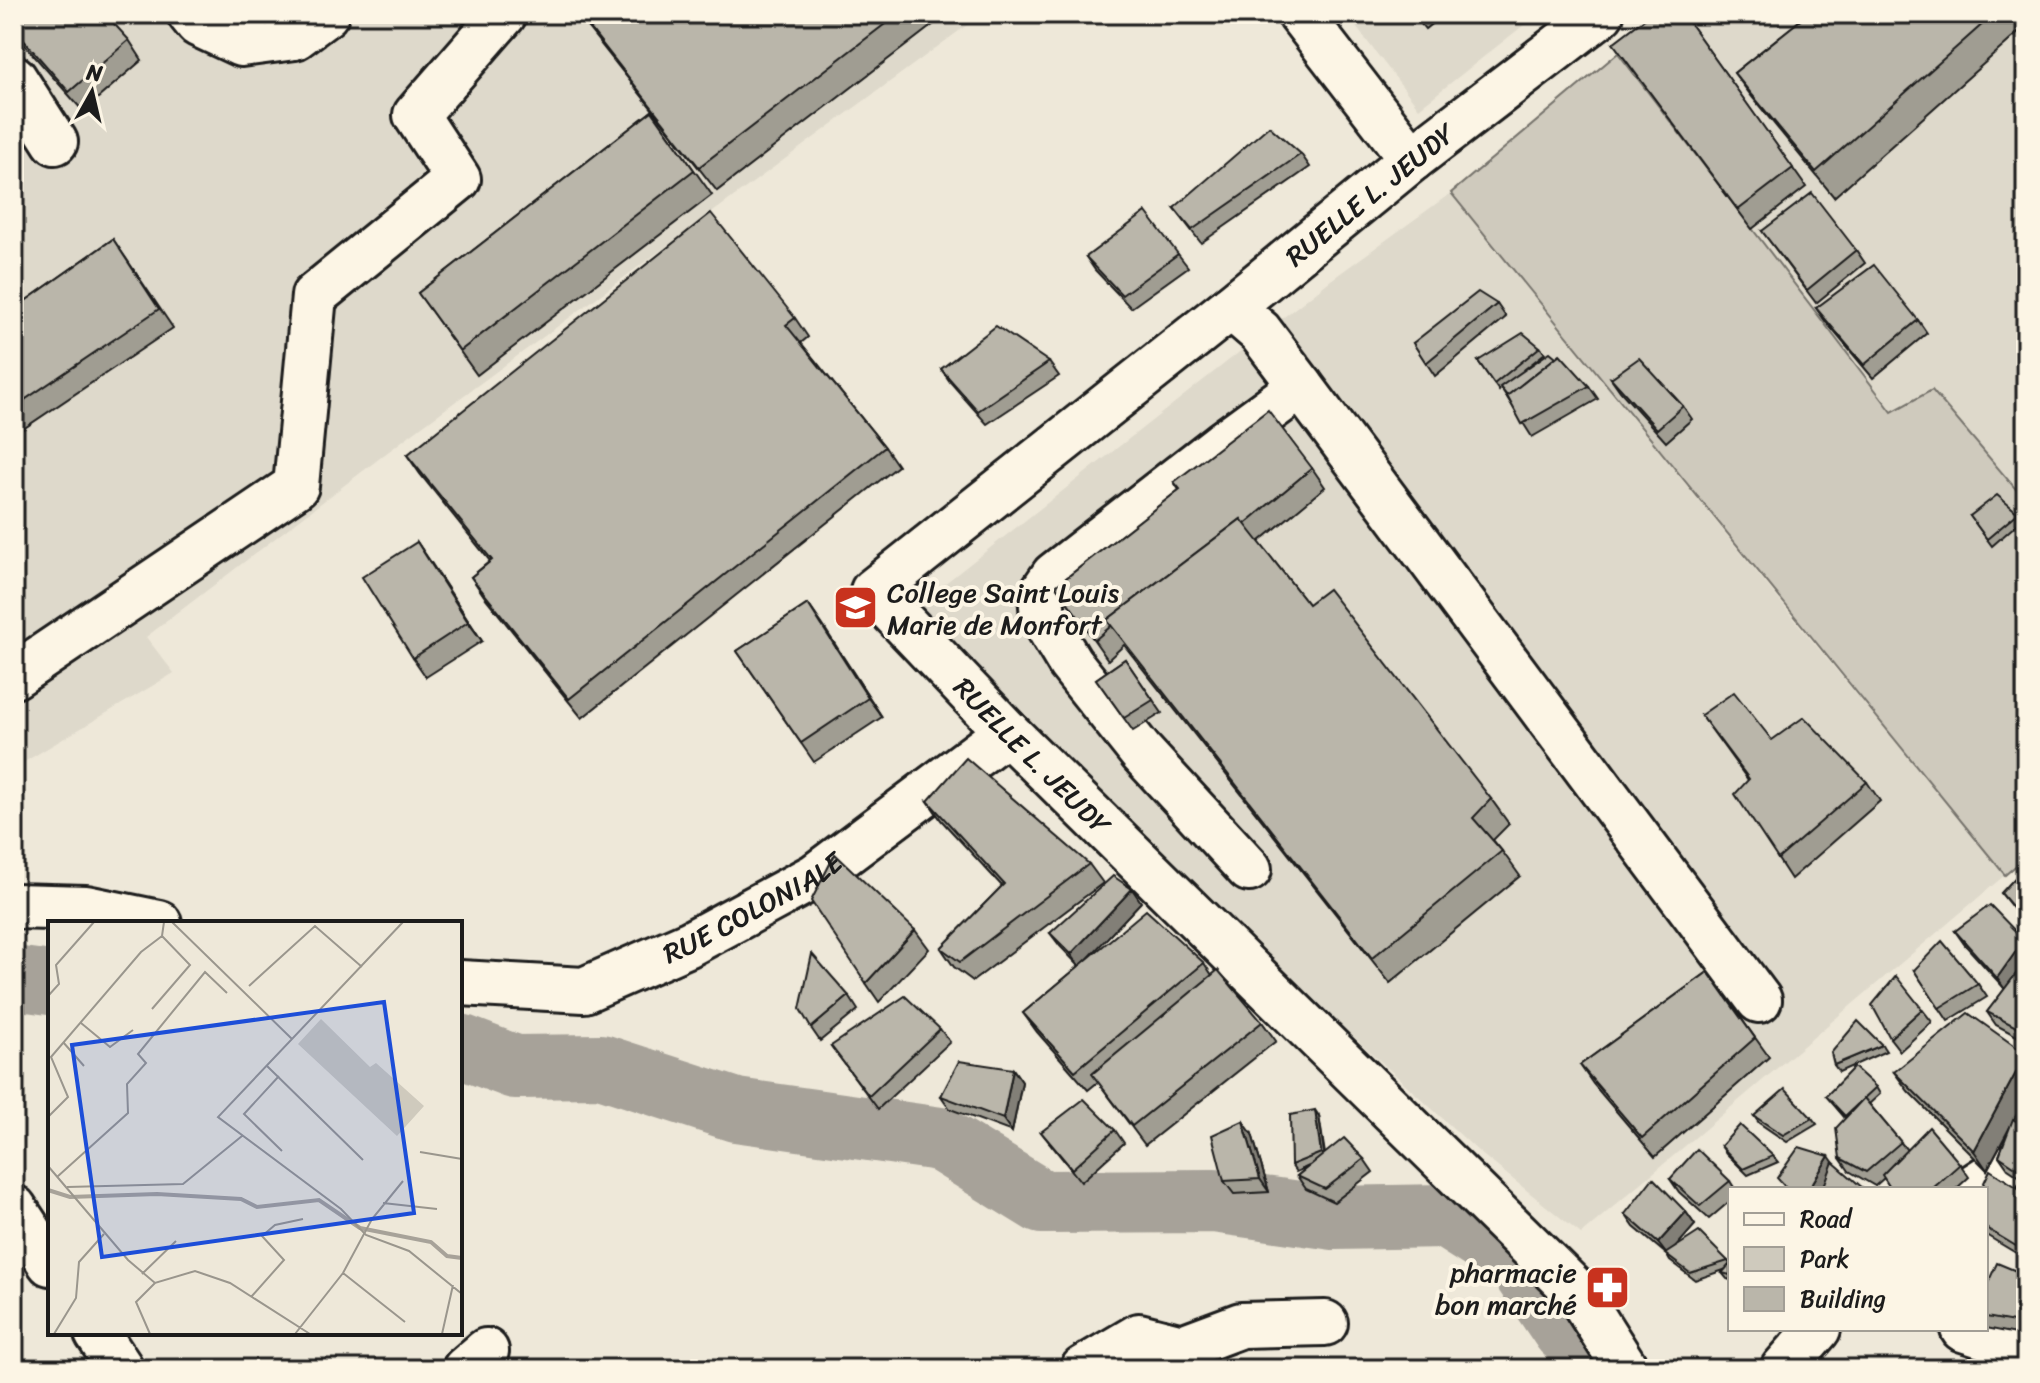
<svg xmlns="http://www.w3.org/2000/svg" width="2040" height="1383" viewBox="0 0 2040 1383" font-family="Sriracha,sans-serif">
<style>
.built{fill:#ded9cb}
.green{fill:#cfcabd;stroke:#76736c;stroke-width:2}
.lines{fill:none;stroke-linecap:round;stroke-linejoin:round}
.river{stroke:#a7a299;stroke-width:64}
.minor-casing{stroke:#1c1c1c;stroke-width:50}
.minor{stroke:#fcf5e5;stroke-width:44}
.wall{fill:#a09d92;stroke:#1c1c1c;stroke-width:2}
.shaded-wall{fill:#827f77;stroke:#1c1c1c;stroke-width:2}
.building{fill:#bab6aa;stroke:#1c1c1c;stroke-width:2}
.labels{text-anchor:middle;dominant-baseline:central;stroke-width:8;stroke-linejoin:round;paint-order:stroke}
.street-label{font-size:28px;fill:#1c1c1c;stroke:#fcf5e5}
.poi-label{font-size:28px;fill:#1c1c1c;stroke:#fcf5e5;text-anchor:start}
.inset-river{fill:none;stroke:#a7a299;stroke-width:4}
.inset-road{fill:none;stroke:#9a968d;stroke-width:2}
.view{fill:#1d4ed8;fill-opacity:0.15;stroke:#1d4ed8;stroke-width:4}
.inset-edge{fill:none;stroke:#1c1c1c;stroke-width:4}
</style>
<rect width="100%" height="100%" fill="#eee8d9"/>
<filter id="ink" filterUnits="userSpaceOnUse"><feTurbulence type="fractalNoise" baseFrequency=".0125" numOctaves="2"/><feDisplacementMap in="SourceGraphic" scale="16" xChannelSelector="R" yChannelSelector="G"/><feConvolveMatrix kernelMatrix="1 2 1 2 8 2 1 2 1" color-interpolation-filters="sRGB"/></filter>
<g filter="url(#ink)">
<g class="built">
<path d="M14,14H982L410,435L146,637L174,673L14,768Z"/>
<path d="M1346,14H1538L1419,108Z"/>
<path d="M1670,14H2026V501L1933,390L1892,412L1618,53Z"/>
<path d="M1451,193L1800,626L2005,875L1581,1234L1479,1152L1006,717L920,603L1331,280Z"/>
</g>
<path class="green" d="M1618,53L1892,412L1932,390L2026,501V857L2005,875L1451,193Z"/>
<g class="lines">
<g class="river">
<path d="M14,978L50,983"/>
<path d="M460,1046L515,1067L601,1066L736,1110L940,1139L1042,1202L1214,1201L1334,1218L1445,1216L1518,1262L1564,1330L1611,1369"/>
</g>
<defs>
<g id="minor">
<path d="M190,14L198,24L241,44L295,37L326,14"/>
<path d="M1300,14L1412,159"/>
<path id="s1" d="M1601,14L1412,159L1231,307L873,591L1007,732L1578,1293L1626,1369"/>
<path d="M14,78L55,142"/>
<path d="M1231,307L1260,332L1301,386L1759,1000"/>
<path d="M14,676L296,486L314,296L458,179L416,115L504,14"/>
<path d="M1249,869L1141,752L1070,663L1043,618L1041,594L1054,575L1222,444L1301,386"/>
<path d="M14,906L86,908L159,923"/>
<path id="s2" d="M460,983L584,990L689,944L815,876L1007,732"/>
<path d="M1970,1189L2001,1169"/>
<path d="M14,1208L50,1263"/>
<path d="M1963,1329L2026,1349"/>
<path d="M97,1333L121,1369"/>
<path d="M465,1369L486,1351"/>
<path d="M1083,1369L1139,1336L1182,1347L1241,1325L1325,1323"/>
<path d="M1783,1369L1818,1329"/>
</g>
</defs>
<use href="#minor" class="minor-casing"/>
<use href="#minor" class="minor"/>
</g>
<g class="wall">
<path d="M14,14L129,40L142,60L83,111L14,33Z"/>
<path d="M258,14H279L267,24Z"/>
<path d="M577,14H947L717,191Z"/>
<path d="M1413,14H1444L1425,29Z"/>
<path d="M1683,14L1806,187L1752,229L1613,43Z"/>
<path d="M1808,14H2026V26L1834,197L1752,97L1734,73Z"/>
<path d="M652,111L712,195L477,375L418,293Z"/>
<path d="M1301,154L1310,167L1201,243L1174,208Z"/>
<path d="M1762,231L1856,250L1865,263L1816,303Z"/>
<path d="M113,239L173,328L14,435V309Z"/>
<path d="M1178,254L1188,267L1131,308L1095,270L1086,257Z"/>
<path d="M1497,304L1506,317L1435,376L1413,343Z"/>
<path d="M1816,308L1918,320L1927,333L1873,378L1825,321Z"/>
<path d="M795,318L808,337L801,343L885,447L898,466L582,718L484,596L471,577L490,561L420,474L407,455Z"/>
<path d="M1540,347L1545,353L1525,369L1589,386L1598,399L1532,437L1501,388L1499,391L1478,361Z"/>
<path d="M1049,362L1059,376L987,424L950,382L941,369Z"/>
<path d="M1611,378L1683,406L1692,419L1666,442L1620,391Z"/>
<path d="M1312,468L1325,487L1259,542L1308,604L1491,799L1509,824L1493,840L1502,851L1520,876L1390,983L1124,645L1108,660L1056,586L1179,490L1174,482Z"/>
<path d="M2018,513L2023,519L1992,546L1970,516Z"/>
<path d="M417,542L482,641L426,677L413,658Z"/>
<path d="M808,604L882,717L814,762L737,651Z"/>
<path d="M1125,659L1162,713L1133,731L1096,679Z"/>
<path d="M1701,715L1772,740L1867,782L1880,801L1791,879L1778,859L1748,780Z"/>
<path d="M928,801L1089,864L1103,883L973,981L954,967L941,948L1002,886L941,820Z"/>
<path d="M2026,866V925L2001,893Z"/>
<path d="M1141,902L1086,960L1204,963L1212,975L1262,1022L1276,1041L1145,1145L1098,1082L1088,1090L1037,1032L1023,1013L1079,966L1060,946L1050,933Z"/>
<path d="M915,930L929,949L879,1002L866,983Z"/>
<path d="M1955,931L2024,940L2026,944V963L2021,971L2026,972V1041L1996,1025L1987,1012L2005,989L1964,944Z"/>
<path d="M1914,970L1978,984L1987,997L1948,1021Z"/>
<path d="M1708,972L1769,1057L1655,1157L1593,1084L1580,1065Z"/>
<path d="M849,996L858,1010L820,1041L811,1028Z"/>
<path d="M1922,1009L1932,1022L1900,1051L1890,1038Z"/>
<path d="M940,1029L950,1042L878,1109L831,1046Z"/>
<path d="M1882,1045L1886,1051L1839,1072L1834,1065Z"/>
<path d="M1013,1069L1022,1082L1012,1132L950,1109L941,1096Z"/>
<path d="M1894,1072L2014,1120L2026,1128V1181L2008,1169L1999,1156L2011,1126L1987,1170L1908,1091Z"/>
<path d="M1876,1087L1880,1094L1869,1104L1907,1150L1960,1164L1969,1177L1956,1189H1891L1884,1178L1875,1186L1849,1171L1840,1158L1845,1118L1826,1096Z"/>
<path d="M1319,1116L1325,1154L1364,1159L1373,1172L1334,1202L1306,1189L1297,1176L1309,1166L1296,1172L1291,1165Z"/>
<path d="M1754,1116L1812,1118L1817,1124L1787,1142L1759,1123Z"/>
<path d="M1115,1130L1124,1143L1081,1182L1041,1132Z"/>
<path d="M1252,1134L1269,1192L1234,1194L1224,1181Z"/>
<path d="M1721,1146L1773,1156L1778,1162L1748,1175L1726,1153Z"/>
<path d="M1670,1179L1730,1181L1735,1189H1730V1201L1709,1219L1679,1192Z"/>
<path d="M1986,1189L2026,1193V1259L1986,1235Z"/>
<path d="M1686,1212L1695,1225L1674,1248L1728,1261L1730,1264V1280L1727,1279L1722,1273L1724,1270L1695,1280L1670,1261L1666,1254L1634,1227L1625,1214Z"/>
<path d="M2026,1275V1336L1986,1328V1286Z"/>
</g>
<g class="shaded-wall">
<path d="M417,542L430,561L482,641L468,622Z"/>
<path d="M808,604L822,624L882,717L868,698Z"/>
<path d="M1132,889L1141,902L1080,967L1071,954Z"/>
<path d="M2024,940L2026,944V963L2006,991L1997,978Z"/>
<path d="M2026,1054V1097L1987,1170L1974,1151Z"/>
<path d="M1013,1069L1022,1082L1012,1132L1003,1119Z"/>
<path d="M1315,1110L1319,1116L1325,1159L1321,1153Z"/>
<path d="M1243,1121L1252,1134L1269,1192L1260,1179Z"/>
<path d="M1829,1156L1838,1169L1826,1189H1809Z"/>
<path d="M1686,1212L1695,1225L1668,1256L1658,1243Z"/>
<path d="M2026,1243V1256L2021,1249Z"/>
<path d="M2026,1309V1333L2019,1323Z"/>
</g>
<g class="building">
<path d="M14,14H105L129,40L69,92L14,29Z"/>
<path d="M579,14H898L699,167Z"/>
<path d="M1651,14H1683L1793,168L1738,210L1613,43Z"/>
<path d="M1808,14H1994L1816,172L1734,73Z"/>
<path d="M652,111L694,170L460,351L418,293Z"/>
<path d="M1269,126L1301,154L1192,230L1174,208Z"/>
<path d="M1812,193L1856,250L1807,290L1762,231Z"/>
<path d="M1146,212L1178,254L1122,295L1086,257Z"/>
<path d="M711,213L795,318L786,325L885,447L569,699L471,577L492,560L407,455Z"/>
<path d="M113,239L159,309L14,407V309Z"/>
<path d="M1874,265L1918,320L1864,365L1816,308Z"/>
<path d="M1478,292L1497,304L1426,363L1413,343Z"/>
<path d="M996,326L1049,362L978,411L941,369Z"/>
<path d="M1523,333L1540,347L1494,384L1478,361Z"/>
<path d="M1550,352L1556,357L1507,396L1508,397L1500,387Z"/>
<path d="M1560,354L1589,386L1522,424L1507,396Z"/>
<path d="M1639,358L1683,406L1657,429L1611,378Z"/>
<path d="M1268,410L1312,468L1245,524L1241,519L1107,620L1111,626L1095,640L1056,586L1180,489L1174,482Z"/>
<path d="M1997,495L2018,513L1987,539L1970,516Z"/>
<path d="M1241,519L1308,604L1328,589L1491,799L1473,818L1502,851L1372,958L1107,620Z"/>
<path d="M417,542L468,622L413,658L362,577Z"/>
<path d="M808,604L868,698L801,743L737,651Z"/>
<path d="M1125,659L1153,700L1124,718L1096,679Z"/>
<path d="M1734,692L1772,740L1804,717L1867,782L1778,859L1735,794L1749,779L1701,715Z"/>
<path d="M966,758L1089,864L960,962L941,948L1004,884L928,801Z"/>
<path d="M835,854L915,930L866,983L811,901Z"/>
<path d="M2026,866V923L2001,893Z"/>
<path d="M1113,876L1132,889L1071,954L1050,933Z"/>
<path d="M1990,905L2024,940L1997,978L1955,931Z"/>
<path d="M1146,910L1204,963L1075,1071L1023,1013Z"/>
<path d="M1942,941L1978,984L1939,1008L1914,970Z"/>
<path d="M812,954L849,996L811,1028L800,1009Z"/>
<path d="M1218,970L1262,1022L1132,1126L1092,1074Z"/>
<path d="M2019,970L2026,972V1032L1987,1012Z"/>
<path d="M1708,972L1755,1038L1642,1138L1580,1065Z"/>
<path d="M1896,976L1922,1009L1890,1038L1872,1005Z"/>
<path d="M905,996L940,1029L869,1096L831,1046Z"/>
<path d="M1968,1013L2026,1054L1974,1151L1894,1072Z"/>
<path d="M1858,1021L1882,1045L1834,1065L1831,1053Z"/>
<path d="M959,1061L1013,1069L1003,1119L941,1096Z"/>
<path d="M1854,1067L1876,1087L1845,1116L1826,1096Z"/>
<path d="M1785,1089L1812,1118L1783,1135L1754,1116Z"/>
<path d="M1864,1098L1901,1142L1866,1172L1840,1158L1836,1128Z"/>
<path d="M1084,1099L1115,1130L1072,1169L1041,1132Z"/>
<path d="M1315,1110L1321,1153L1291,1165L1290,1115Z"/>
<path d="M2013,1119L2026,1128V1174L1999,1156Z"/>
<path d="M1243,1121L1260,1179L1224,1181L1212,1135Z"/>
<path d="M1740,1125L1773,1156L1743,1169L1721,1146Z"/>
<path d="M1929,1127L1960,1164L1932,1189H1891L1882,1175Z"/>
<path d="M1344,1138L1364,1159L1325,1189L1297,1176Z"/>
<path d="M1799,1147L1829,1156L1809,1189H1787L1777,1178Z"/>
<path d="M1697,1149L1730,1181L1700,1206L1670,1179Z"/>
<path d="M1833,1162L1864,1189H1823Z"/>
<path d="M1990,1170L2026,1193V1243L2021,1249L1986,1228V1189H1981Z"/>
<path d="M1653,1178L1686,1212L1658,1243L1625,1214Z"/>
<path d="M1699,1232L1728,1261L1690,1273L1665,1254Z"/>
<path d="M1997,1263L2026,1275V1309L2019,1323L1986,1317V1287Z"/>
<path d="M1730,1264V1275L1722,1273Z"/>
</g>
</g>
<defs>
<symbol id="school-square" viewBox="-11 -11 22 22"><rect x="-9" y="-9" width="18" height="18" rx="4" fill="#c8321e" stroke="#fcf5e5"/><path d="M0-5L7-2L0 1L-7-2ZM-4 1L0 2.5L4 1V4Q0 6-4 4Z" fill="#fff"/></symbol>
<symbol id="pharmacy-square" viewBox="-11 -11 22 22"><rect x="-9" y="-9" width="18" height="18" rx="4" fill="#c8321e" stroke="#fcf5e5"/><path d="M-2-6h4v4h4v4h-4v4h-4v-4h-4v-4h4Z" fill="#fff"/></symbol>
</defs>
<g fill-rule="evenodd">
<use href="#school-square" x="830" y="582" width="51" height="51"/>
<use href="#pharmacy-square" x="1582" y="1262" width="51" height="51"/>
</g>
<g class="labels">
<g class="street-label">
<text transform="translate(1370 195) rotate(-39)">RUELLE L. JEUDY</text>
<text stroke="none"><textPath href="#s1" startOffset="1158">RUELLE L. JEUDY</textPath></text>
<text stroke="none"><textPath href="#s2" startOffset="312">RUE COLONIALE</textPath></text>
</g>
<g class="poi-label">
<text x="887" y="592">College Saint Louis<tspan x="887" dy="32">Marie de Monfort</tspan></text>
<text x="1577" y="1272" text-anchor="end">pharmacie<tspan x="1577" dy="32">bon marché</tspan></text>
</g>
</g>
<g transform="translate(48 921)">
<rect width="414" height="414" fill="#eee8d9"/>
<path d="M273,98L322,146L328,142L376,185L349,215L250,123Z" fill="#cfcabd"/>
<path class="inset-river" d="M0,269L22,276L109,273L193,278L209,286L271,279L312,307L383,321L399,335L414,337"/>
<path class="inset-road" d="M124,1L244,118M355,1L170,196L293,288L318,314L361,330L414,373M201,65L267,5L314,46M0,75L11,63L8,44L46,1M104,88L142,44L114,15M33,102L62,126L85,109M15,121L36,145M219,145L315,239M231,155L196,193L234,230M0,196L20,176L3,136L93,31L114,15L116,1M372,231L414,238M0,245L80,339L107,362L147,350L182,362L262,413M9,256L80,192L79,163L98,142L90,133L157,51L179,72M19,266L135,263L194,215M335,282L389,288M295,352L357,401M94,353L128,320M203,376L236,339L214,315L227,304L255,298M6,413L28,377L31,341L56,313M102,413L88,381L107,362M247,413L295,352L324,298L355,260M394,413L405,364"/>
<path class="view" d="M336,81L366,292L54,336L24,124Z"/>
<rect width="414" height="414" class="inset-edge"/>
</g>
<rect width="2040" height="1383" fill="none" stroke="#fcf5e5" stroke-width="48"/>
<rect x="24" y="24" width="1992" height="1335" fill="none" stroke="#1c1c1c" stroke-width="3" filter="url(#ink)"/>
<rect x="1728" y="1187" width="260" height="144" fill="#fcf5e5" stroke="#a29e95" stroke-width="2"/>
<rect x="1744" y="1213" width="40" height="12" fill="#fcf5e5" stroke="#a29e95" stroke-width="2"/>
<text x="1800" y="1227" font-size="24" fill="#1c1c1c">Road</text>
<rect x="1744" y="1247" width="40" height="24" fill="#cfcabd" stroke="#a29e95" stroke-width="2"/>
<text x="1800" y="1267" font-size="24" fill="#1c1c1c">Park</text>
<rect x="1744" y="1287" width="40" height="24" fill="#bab6aa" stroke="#a29e95" stroke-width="2"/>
<text x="1800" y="1307" font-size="24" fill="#1c1c1c">Building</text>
<g transform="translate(92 92) rotate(8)" stroke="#fcf5e5" stroke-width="6" paint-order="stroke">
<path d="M0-6L14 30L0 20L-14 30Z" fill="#1c1c1c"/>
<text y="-12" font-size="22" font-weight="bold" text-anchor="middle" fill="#1c1c1c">N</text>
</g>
</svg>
